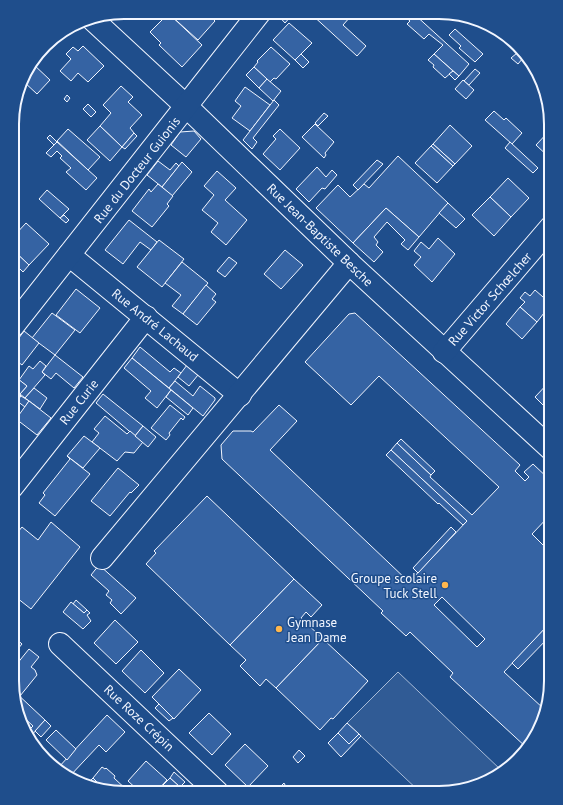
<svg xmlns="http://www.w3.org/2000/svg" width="563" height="805" viewBox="0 0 563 805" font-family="'PT Sans',sans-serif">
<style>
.built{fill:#305b95;stroke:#a8bbd7}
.building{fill:#3563a3;stroke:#f2f6ff;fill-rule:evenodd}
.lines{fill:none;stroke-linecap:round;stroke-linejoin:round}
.minor-casing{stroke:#f2f6ff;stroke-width:24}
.minor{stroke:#1f4e8c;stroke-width:22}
.poi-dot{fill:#ffb74d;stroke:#1f4e8c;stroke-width:1.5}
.labels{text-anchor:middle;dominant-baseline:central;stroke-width:3;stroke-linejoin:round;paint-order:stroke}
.street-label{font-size:13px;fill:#f2f6ff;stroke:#1f4e8c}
.poi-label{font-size:13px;fill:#f2f6ff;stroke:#1f4e8c;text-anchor:end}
.rim{fill:none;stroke:#f2f6ff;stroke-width:2}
</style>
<rect width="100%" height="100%" fill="#1f4e8c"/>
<path class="built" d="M398,672L501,770L488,782L439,793H421L347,723Z"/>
<g class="building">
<path d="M158,12H167L202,45L182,67L159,45L161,43L150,32L164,18Z"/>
<path d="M184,12L186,14L188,12H206L215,21L198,40L168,13Z"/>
<path d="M206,12H220L214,19Z"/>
<path d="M275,12H287L291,16L285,23Z"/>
<path d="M310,13H347L351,16L343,25L366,46L357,56Z"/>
<path d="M403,13H413L469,64L459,76L434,54L443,45L429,34L424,39L407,24L410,21L402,14Z"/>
<path d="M289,23L312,43L295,60L273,40Z"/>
<path d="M455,29L483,54L475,62L459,48L461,46L449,35Z"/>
<path d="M59,35L45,49L44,48L50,40Z"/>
<path d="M83,46L104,66L88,82L78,73L71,81L60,71L71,59L66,54L73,47L78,51Z"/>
<path d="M271,47L290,64L276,79L274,78L270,82L254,67L258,62L257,61Z"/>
<path d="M517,53L523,58L518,64L511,58Z"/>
<path d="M301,54L309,62L303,68L295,60Z"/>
<path d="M434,54L453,71L445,78L433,67L434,65L428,60Z"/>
<path d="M32,63L50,80L37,94L23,81L27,68Z"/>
<path d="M254,67L267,79L259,88L246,75Z"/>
<path d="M475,69L480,73L469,85L464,81Z"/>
<path d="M453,71L459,76L455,80L449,74Z"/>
<path d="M267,79L281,91L273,101L259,88Z"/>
<path d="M463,80L474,90L466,99L455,89Z"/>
<path d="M121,86L133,97L128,102L142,115L130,128L134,133L122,147L100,126L111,113L103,105Z"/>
<path d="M245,87L270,105L250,131L232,118L241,106L235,101Z"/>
<path d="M67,95L70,98L67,102L64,99Z"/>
<path d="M274,100L279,105L253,138L257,142L252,149L243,140Z"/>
<path d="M88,104L96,112L91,117L83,109Z"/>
<path d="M494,111L504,120L506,118L522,133L512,144L485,120Z"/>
<path d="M324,113L328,116L318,126L315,123Z"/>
<path d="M315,124L334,142L325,153L326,155L324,158L302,137Z"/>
<path d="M450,125L472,146L455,164L433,144Z"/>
<path d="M100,126L122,147L110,161L87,140Z"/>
<path d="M68,129L100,157L88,170L57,141Z"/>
<path d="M280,129L300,148L280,170L263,154L276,139L273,136Z"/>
<path d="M551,129V159L536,145Z"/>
<path d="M194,131L201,139L186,157L171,145L180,132Z"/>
<path d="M134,133L137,136L125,149L122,147Z"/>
<path d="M50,135L57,142L54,145L47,138Z"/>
<path d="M57,142L97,178L86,190L66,172L71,168L60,158L62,156L57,151L51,157L46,153Z"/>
<path d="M510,142L538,168L533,173L505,148Z"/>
<path d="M433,144L455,164L453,166L431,146Z"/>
<path d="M431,146L453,166L437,183L415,163Z"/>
<path d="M398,156L448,203L419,237L386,208L353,243L316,208L338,185L350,197L364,184L369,188Z"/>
<path d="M377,160L383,164L358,190L353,185Z"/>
<path d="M158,161L170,170L176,163L179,166L162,187L147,175Z"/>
<path d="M182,162L192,172L172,196L162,187Z"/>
<path d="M317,167L326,177L332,170L337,175L325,189L322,188L309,202L296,189Z"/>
<path d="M217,171L236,188L225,200L247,220L226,245L211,232L218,223L202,210L214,195L204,186Z"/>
<path d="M508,178L529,198L511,217L490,197Z"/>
<path d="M158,184L173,196L167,204L169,206L152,227L132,211L149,189L151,192Z"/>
<path d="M47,190L69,209L60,218L39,199Z"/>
<path d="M490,197L511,217L494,236L472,215Z"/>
<path d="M448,203L465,219L456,228L439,213Z"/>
<path d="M386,208L419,237L408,250L401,244L405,240L387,222L374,237L378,242L376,245L383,252L374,262L353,243Z"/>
<path d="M64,215L69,220L66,223L60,218Z"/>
<path d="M129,220L157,242L151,250L140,242L123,264L105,250Z"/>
<path d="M26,223L49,244L29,265L13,250V237Z"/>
<path d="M438,238L455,254L432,282L414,265L421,257L414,251L421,242L429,249Z"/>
<path d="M159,240L184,259L162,287L137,267Z"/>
<path d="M13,250L29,265L23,272L13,262Z"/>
<path d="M285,250L303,265L281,289L264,274Z"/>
<path d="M229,257L237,263L225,277L217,271Z"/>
<path d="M182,262L208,283L183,314L172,306L181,295L165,283Z"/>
<path d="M206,285L216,294L212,299L216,302L197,325L183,314Z"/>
<path d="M76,289L100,308L80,333L56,315Z"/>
<path d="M535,290L551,304L537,322L520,307L525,302L520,298L525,292L530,296Z"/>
<path d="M520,307L537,322L522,339L506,324Z"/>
<path d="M52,313L75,330L55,355L32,338Z"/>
<path d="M355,313L520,465L515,471L525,481L529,477L524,472L533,464L551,481L549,495L551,496V514L532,534L547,549L551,545V622L504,672L544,709L532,743L527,748L450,677L453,673L410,632L406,636L381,613L383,611L222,459L221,445L233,431H251L253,432L279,405L297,421L270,450L409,582L467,521L391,450L397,443L431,475L430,477L472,515L499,487L379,376L351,405L305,362L349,314ZM442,597L485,639L477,647L434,605Z"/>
<path d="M24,331L39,343L22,365L13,358V346Z"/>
<path d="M140,347L170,372L174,368L181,373L169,388L132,358Z"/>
<path d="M55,355L83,377L74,388L56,373L51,379L42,372Z"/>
<path d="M132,358L171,390L157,408L145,398L151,391L124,368Z"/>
<path d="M40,361L46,366L42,372L45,375L25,398L20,394L27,386L19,380L29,366L33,369Z"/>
<path d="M187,365L198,375L189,386L178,377Z"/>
<path d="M13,375L27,386L20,394L13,389Z"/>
<path d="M551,380V413L535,397Z"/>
<path d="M175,381L193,396L200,386L215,398V400L203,416L169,388Z"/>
<path d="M34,388L47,398L40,409L25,398Z"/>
<path d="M171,390L193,408L188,415L166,397Z"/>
<path d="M18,393L21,396L17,401L14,398Z"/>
<path d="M103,394L143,426L135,436L96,403Z"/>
<path d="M21,396L29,401L25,407L17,401Z"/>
<path d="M29,401L51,418L37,435L16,419Z"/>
<path d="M170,405L185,417L183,420L181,418L169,433L170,435L166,440L151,428Z"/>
<path d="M105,416L127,434L130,431L143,442L134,453L125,452L117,461L92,442L99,433L94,429Z"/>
<path d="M143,426L156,437L148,447L135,436Z"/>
<path d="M84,436L100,448L83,468L67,456Z"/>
<path d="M401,439L435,471L431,475L397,443Z"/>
<path d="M391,450L467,521L463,525L439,503L438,504L386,455Z"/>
<path d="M67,456L90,474L55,516L39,503L45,495L43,493L70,459Z"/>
<path d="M118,468L139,485L131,493L130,492L110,516L91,501Z"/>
<path d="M207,496L294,579L230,645L146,564L156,553L154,551Z"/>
<path d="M51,522L80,547L31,609L12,594V539L22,527L38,540Z"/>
<path d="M451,527L456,532L418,573L413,568Z"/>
<path d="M99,565L136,598L121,614L110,603L112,600L106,595L109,591L91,575Z"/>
<path d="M294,579L322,605L311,617L306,612L301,618L323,639L276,688L266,679L260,686L240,666L246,660L230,645Z"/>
<path d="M76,600L87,610L84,613L73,604Z"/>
<path d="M71,602L84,613L87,610L90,613L87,615L91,621L83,629L63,612Z"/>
<path d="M115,620L138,642L116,664L94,643Z"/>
<path d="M550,623L551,624V635L518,669L512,663Z"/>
<path d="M12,635L22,644L12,656Z"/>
<path d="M323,639L368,681L333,719L331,718L320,730L276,688Z"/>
<path d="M29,649L39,657L31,667L35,670L37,675L20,696L14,691L12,681V670Z"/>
<path d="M141,650L164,673L145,693L122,671Z"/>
<path d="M179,669L201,690L174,719L152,697Z"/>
<path d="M14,691L45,720L31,736L27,732L33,726L20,714Z"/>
<path d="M159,704L173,718L169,721L155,708Z"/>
<path d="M209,713L231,734L212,755L189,733Z"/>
<path d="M107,715L125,732L106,752L99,745L69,777L62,774L57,769Z"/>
<path d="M45,720L51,726L41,737L35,731Z"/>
<path d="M347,723L359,734L349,744L338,733Z"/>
<path d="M56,730L76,749L67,760L46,740Z"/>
<path d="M338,733L349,744L359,734L361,736L341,757L328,743Z"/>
<path d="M245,744L268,766L248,787L225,765Z"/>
<path d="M299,750L305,756L298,763L293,757Z"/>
<path d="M146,761L167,780L156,792H140L128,781Z"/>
<path d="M102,767L105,769L106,768L115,776L114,778L129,792H110L100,785L93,778Z"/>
<path d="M174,772L185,782L180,787L170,778Z"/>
<path d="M93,778L100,785L97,787L87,784Z"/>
<path d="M170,778L180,787L175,792H156Z"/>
<path d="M284,783L285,785L294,793H274Z"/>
<path d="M100,785L107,791L97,787Z"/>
</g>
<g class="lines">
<defs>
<g id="minor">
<path d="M91,18L186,106L349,263L551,449"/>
<path d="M69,255L240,395"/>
<path d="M13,326L260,12"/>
<path d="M444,352L551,227"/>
<path d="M12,487L146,317"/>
<path d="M102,558L349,263"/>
<path d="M60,644L217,792"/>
</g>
</defs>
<use href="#minor" class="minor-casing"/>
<use href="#minor" class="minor"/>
</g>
<g class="poi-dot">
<circle cx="445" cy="585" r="4"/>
<circle cx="279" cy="629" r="4"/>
</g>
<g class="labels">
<g class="street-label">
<text transform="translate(137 170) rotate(-52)">Rue du Docteur Guionis</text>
<text transform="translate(320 235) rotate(44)">Rue Jean-Baptiste Besche</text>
<text transform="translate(490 299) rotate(-49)">Rue Victor Schœlcher</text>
<text transform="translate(155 325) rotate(39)">Rue André Lachaud</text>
<text transform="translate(79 402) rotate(-52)">Rue Curie</text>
<text transform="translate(139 718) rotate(43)">Rue Roze Crépin</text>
</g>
<g class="poi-label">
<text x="437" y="578">Groupe scolaire<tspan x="437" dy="15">Tuck Stell</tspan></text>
<text x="287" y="622" text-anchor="start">Gymnase<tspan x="287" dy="15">Jean Dame</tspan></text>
</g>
</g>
<path d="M0 0H563V805H0ZM124 19H439A105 105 0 0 1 544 124V681A105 105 0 0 1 439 786H124A105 105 0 0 1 19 681V124A105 105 0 0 1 124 19Z" fill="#1f4e8c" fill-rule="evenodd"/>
<path class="rim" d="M124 19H439A105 105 0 0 1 544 124V681A105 105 0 0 1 439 786H124A105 105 0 0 1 19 681V124A105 105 0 0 1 124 19Z"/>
</svg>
